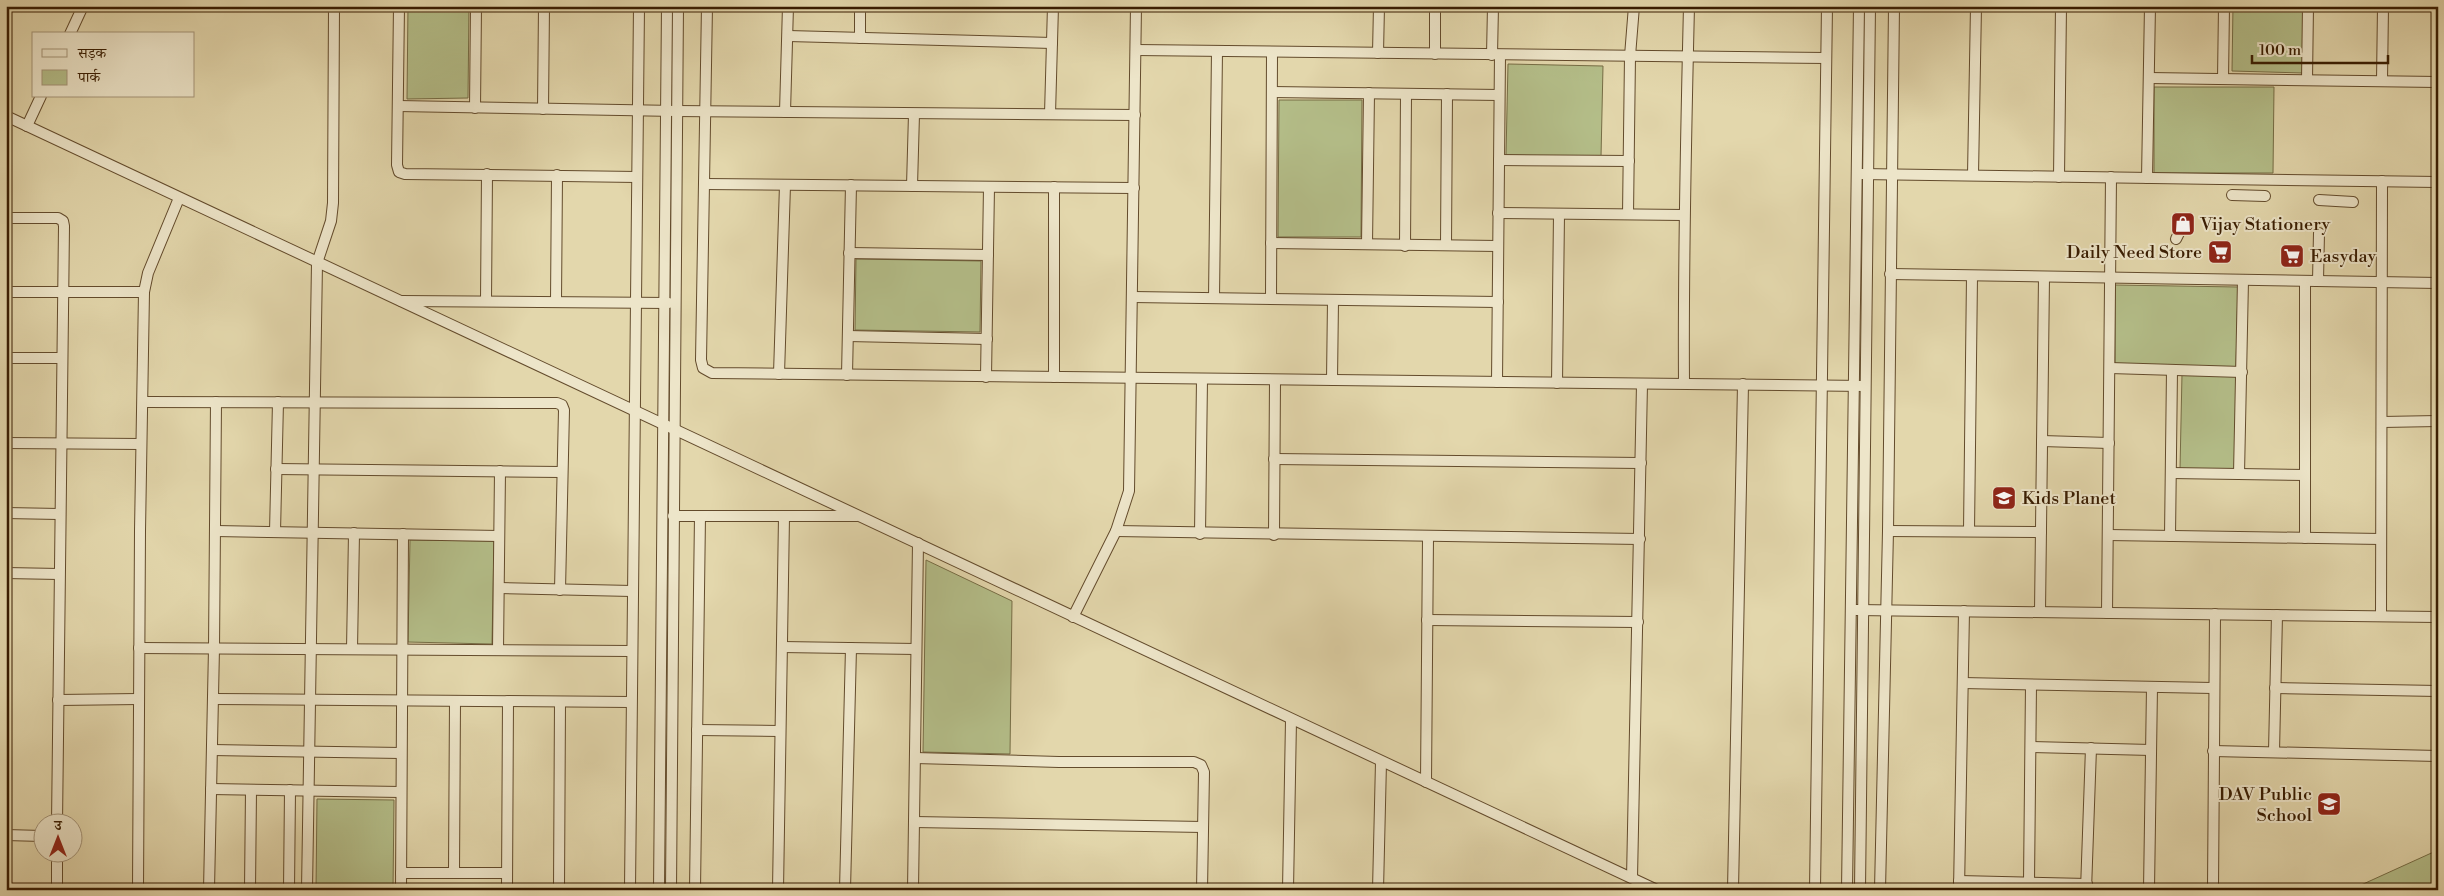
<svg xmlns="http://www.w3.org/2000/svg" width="2444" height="896" viewBox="0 0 2444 896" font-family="'Libre Bodoni','Noto Serif Devanagari',serif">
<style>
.green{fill:#b4be89;stroke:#766d45}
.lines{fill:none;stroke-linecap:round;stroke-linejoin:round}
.minor-casing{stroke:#634b2c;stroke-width:12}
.minor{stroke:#ede5c9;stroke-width:10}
.labels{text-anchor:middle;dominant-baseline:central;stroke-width:4;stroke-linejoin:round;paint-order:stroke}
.poi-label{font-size:18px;fill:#381c01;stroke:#ede5c9;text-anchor:start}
</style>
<rect width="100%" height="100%" fill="#e3d7ac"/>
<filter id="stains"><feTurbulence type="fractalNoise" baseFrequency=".004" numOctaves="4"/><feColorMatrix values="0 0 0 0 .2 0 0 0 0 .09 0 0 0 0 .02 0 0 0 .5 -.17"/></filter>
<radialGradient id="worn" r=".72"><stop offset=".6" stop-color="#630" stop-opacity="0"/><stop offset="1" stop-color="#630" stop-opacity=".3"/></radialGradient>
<g class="green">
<path d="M408,6H469L468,98L407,99Z"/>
<path d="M2233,6H2304L2303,73L2232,71Z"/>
<path d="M1508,64L1603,66L1601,157L1506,155Z"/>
<path d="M2154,87H2274L2273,173H2154Z"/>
<path d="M1279,100H1362L1361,237H1278Z"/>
<path d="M856,259L981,261L980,332L855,330Z"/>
<path d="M2115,285L2238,287L2236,367L2115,364Z"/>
<path d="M2182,374L2240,375L2238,470L2180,469Z"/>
<path d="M410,540L494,541L492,644L408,642Z"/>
<path d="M926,560L1012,601L1010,754L923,752Z"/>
<path d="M317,799L394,800L393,890H316Z"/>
<path d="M2438,850V890H2350Z"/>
</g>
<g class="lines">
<defs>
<g id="minor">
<path d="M399,6L397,165L399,172L405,174L637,177"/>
<path d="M707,6L701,360L703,368L712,373L1865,386"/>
<path d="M70,34L83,6"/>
<path d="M788,36L1052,43"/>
<path d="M860,38V6"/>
<path d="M1136,50L1826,58"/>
<path d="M1378,53L1379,6"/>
<path d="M1435,54V6"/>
<path d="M1492,55L1493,6"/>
<path d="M2149,78L2438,82"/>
<path d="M2223,79L2224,6"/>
<path d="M2307,80L2308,6"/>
<path d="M2382,81L2383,6"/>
<path d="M1272,92L1499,95"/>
<path d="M398,106L676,111L1135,115"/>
<path d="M475,108L476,6"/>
<path d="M543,109L544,6"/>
<path d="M785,112L788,6"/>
<path d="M1050,114L1053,6"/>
<path d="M6,116L1657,890"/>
<path d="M27,126L41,96"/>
<path d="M1499,160L1629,161"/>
<path d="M1861,174L2438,182"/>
<path d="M1973,175L1976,6"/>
<path d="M2059,177L2061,6"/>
<path d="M2147,178L2150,6"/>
<path d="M704,184L1134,188"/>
<path d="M912,186L914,114"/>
<path d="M2232,195L2265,196"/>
<path d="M2319,200L2353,202"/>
<path d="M1498,213L1683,215"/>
<path d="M1628,214L1630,56L1634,6"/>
<path d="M6,218H58L63,221L64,226L57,824"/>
<path d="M2176,239L2180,231"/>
<path d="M1271,243L1498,246"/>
<path d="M1367,244L1369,93"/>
<path d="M1446,245L1447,94"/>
<path d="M1405,246L1406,94"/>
<path d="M849,253L988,255"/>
<path d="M1890,274L2438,283"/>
<path d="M2318,281L2319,233"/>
<path d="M6,292H144"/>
<path d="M1133,297L1498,302"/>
<path d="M1214,298L1217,51"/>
<path d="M1271,299L1272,52"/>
<path d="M401,301L669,303"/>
<path d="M486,301L487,174"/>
<path d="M556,302L557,175"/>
<path d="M848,336L987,339"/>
<path d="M6,358H61"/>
<path d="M2110,368L2242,372"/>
<path d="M779,374L785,185"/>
<path d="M847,375L851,185"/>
<path d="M986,377L989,187"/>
<path d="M1054,377V187"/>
<path d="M1332,380L1333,300"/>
<path d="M1497,382L1500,55"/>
<path d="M1557,383L1559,214"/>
<path d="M1684,383C1683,257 1686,132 1689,6"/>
<path d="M143,402L557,403L562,405L564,410L560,590"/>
<path d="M2382,422L2438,421"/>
<path d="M2042,441L2109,443"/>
<path d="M6,443L141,444"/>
<path d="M1274,459L1641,463"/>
<path d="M276,469L561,472"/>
<path d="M2171,473L2305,475"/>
<path d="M2239,474L2243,280"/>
<path d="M6,513L59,514"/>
<path d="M673,516H857"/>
<path d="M216,531L499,536"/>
<path d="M1116,531L1640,539"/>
<path d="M1888,531L2041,532"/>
<path d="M1969,531L1972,276"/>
<path d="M275,532L278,402"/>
<path d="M1200,534L1202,379"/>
<path d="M1274,535L1275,380"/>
<path d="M2108,535L2381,539"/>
<path d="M2170,536L2172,370"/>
<path d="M2305,538V281"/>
<path d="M6,573L59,574"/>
<path d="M499,588L632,591"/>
<path d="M1856,610L2438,617"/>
<path d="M2040,612L2044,277"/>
<path d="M2107,613L2111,177"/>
<path d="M2381,616L2382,181"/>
<path d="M1073,617L1116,531L1129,491L1136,6"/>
<path d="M1427,620L1638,622"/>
<path d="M782,647L916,649"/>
<path d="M139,648L632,651"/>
<path d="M352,649L354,533"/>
<path d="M498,650L500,471"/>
<path d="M1963,683L2213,688"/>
<path d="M2275,688L2438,691"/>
<path d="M213,699L631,702"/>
<path d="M58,700L139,699"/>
<path d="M697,730L780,731"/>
<path d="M2031,747L2151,750"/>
<path d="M212,750L401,753"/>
<path d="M2213,751L2438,756"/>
<path d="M2274,752L2277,615"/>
<path d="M915,758L1059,762H1194L1201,765L1204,772L1202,890"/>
<path d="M1426,782L1428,537"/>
<path d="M211,789L401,792"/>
<path d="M914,822L1203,827"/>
<path d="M6,835L42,836"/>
<path d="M401,873H507"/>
<path d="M454,873L455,701"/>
<path d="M1632,878L1642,384"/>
<path d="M1959,881L2087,884"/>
<path d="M2029,882L2031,685"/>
<path d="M57,890V854"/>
<path d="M138,890L140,531L144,292L148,273L179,198"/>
<path d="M209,890L214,648L216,402"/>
<path d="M250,890L251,790"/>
<path d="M289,890L290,790"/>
<path d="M307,890L317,263L331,221L333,203L334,6"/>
<path d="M401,890L403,534"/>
<path d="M507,890L508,701"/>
<path d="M559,890L560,702"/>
<path d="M630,890L639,6"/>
<path d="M659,890L667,6"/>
<path d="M671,890L678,6"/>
<path d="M695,890L700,516"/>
<path d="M778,890L784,517"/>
<path d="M845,890L851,648"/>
<path d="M913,890L918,543"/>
<path d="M1288,890L1291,720"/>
<path d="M1378,890L1381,762"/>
<path d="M1733,890L1743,384"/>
<path d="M1815,890L1827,6"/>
<path d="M1847,890L1859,6"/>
<path d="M1860,890L1870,6"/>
<path d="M1880,890L1888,531L1894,6"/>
<path d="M1959,890L1964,611"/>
<path d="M2086,890L2091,748"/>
<path d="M2149,890L2152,687"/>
<path d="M2213,890L2215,614"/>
</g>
</defs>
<use href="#minor" class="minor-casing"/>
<use href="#minor" class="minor"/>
</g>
<defs>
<symbol id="shop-square" viewBox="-11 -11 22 22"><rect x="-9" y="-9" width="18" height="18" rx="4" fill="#8f2418" stroke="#ede5c9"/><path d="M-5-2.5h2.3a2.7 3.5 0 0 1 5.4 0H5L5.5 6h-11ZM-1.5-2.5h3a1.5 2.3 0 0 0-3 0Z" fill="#fff"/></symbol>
<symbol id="supermarket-square" viewBox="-11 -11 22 22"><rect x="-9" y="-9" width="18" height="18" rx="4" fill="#8f2418" stroke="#ede5c9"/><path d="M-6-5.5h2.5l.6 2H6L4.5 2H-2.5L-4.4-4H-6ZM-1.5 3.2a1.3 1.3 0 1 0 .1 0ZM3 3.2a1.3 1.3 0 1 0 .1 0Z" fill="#fff"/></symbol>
<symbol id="school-square" viewBox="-11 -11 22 22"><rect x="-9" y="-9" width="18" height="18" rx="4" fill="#8f2418" stroke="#ede5c9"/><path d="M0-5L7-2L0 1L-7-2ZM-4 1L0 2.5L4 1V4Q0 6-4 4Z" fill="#fff"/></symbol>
</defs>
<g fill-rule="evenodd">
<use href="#shop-square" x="2169" y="210" width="28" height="28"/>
<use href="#supermarket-square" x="2206" y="238" width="28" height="28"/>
<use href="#supermarket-square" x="2278" y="242" width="28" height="28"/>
<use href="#school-square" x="1990" y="484" width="28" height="28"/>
<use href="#school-square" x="2315" y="790" width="28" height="28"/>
</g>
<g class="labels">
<g class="poi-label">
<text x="2200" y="224">Vijay Stationery</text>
<text x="2202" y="252" text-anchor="end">Daily Need Store</text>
<text x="2310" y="256">Easyday</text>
<text x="2022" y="498">Kids Planet</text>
<text x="2312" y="794" text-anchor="end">DAV Public<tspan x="2312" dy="21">School</tspan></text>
</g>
</g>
<rect width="2444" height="896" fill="none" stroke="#e3d7ac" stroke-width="25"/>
<rect x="8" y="8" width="2429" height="881" fill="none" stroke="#381c01" stroke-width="2.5"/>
<rect x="12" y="12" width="2419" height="871" fill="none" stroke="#381c01"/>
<rect x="32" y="32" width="162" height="65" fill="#ede5c9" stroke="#a59579"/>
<rect x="42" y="49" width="25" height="8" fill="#ede5c9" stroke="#a59579"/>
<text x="78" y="58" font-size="15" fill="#381c01">सड़क</text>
<rect x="42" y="70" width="25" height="15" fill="#b4be89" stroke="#a59579"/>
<text x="78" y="82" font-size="15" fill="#381c01">पार्क</text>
<g transform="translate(58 838)"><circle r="24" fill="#ede5c9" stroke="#a59579"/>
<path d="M0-4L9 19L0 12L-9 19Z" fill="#8f2418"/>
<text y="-8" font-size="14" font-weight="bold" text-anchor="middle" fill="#381c01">उ</text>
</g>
<path d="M2252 55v8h136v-8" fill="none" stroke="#381c01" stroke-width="2.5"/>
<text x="2259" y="55" font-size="15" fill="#381c01" stroke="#ede5c9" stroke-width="4" paint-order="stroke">100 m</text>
<rect width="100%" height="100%" filter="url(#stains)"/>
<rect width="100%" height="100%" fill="url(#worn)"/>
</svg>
